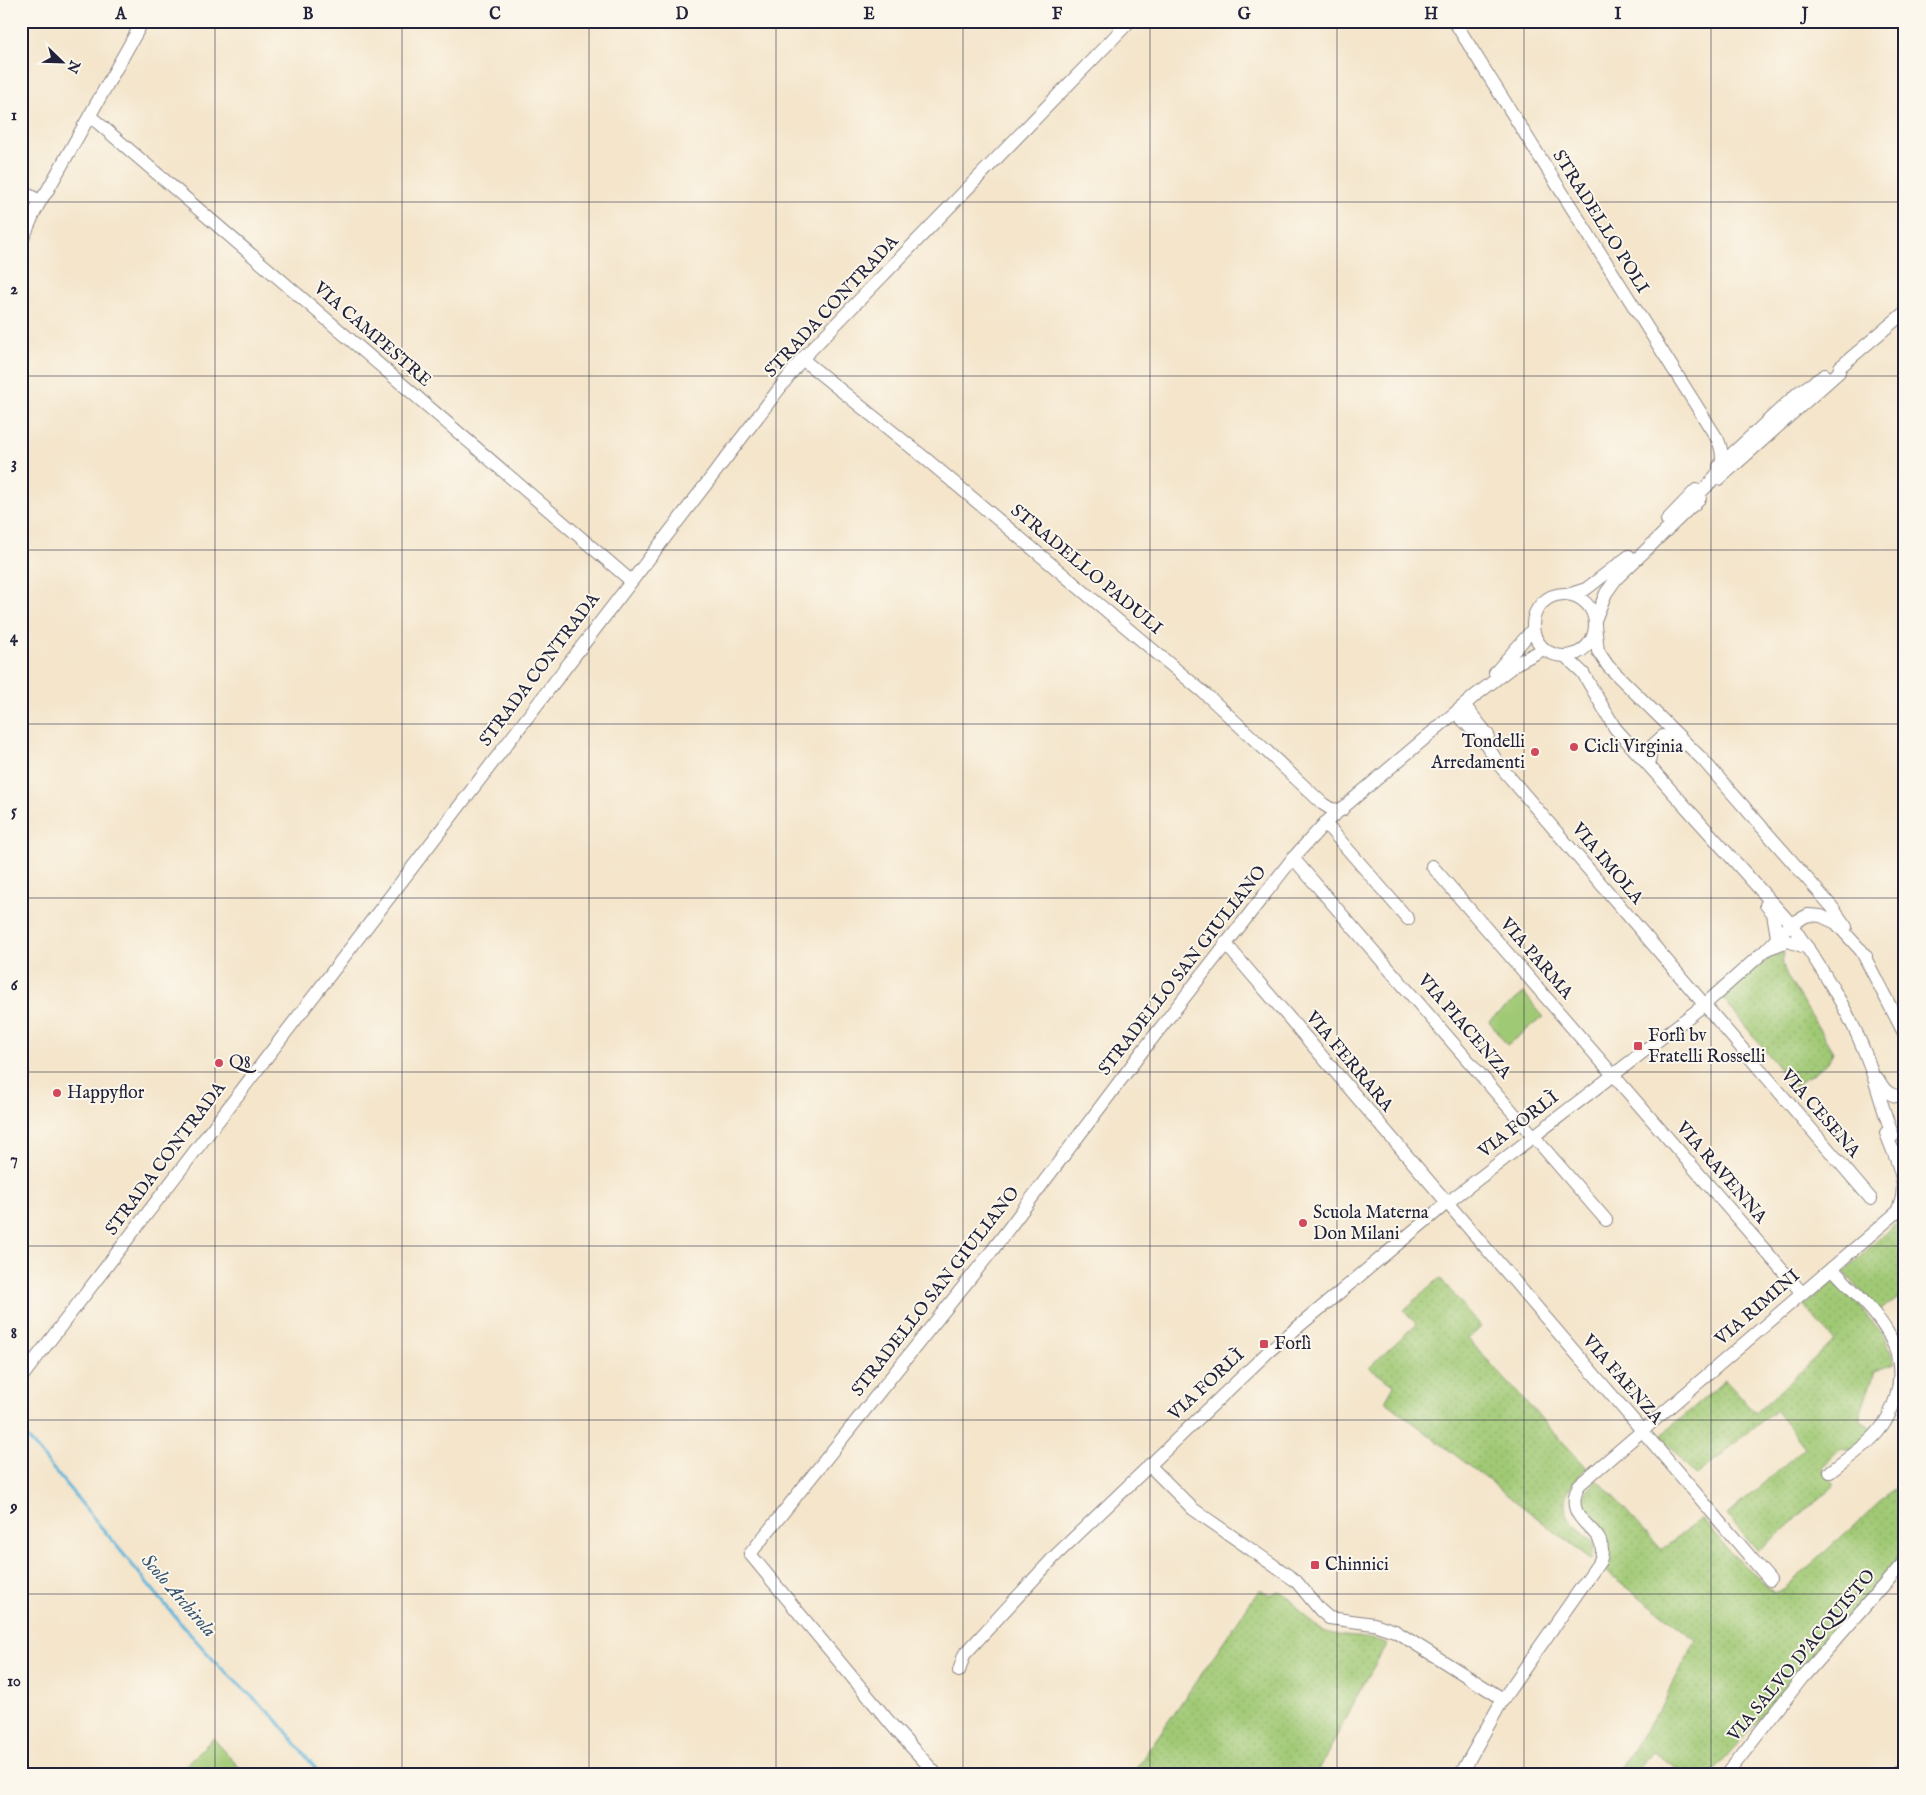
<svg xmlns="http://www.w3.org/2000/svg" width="1926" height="1795" viewBox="0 0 1926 1795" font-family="'IM FELL English',serif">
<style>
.green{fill:url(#green-dots);stroke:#617658}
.pitch{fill:#a0c975;stroke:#617658}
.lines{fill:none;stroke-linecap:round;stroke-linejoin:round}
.stream{stroke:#5fb5dc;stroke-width:3}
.minor-casing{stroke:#8b8483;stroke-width:14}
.minor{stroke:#fff;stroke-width:12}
.grid{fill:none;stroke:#22223b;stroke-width:1;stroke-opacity:0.55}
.poi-dot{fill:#d1495b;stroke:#fbf7ec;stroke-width:2}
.labels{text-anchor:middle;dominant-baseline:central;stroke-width:4;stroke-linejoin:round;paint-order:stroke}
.street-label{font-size:18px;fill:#22223b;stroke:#fbf7ec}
.poi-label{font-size:18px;fill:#22223b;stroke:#fbf7ec;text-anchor:start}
.water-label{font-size:19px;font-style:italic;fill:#375573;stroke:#fbf7ec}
.neatline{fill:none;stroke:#22223b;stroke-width:2}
.grid-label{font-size:16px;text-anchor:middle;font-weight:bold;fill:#22223b}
</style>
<defs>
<pattern id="green-dots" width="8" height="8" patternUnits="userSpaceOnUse" patternTransform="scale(1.25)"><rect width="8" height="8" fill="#a0c975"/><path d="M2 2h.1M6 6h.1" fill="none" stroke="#8aac66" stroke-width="1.8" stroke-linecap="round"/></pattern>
</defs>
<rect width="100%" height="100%" fill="#fbf7ec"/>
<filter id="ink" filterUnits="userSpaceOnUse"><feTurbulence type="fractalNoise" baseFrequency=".02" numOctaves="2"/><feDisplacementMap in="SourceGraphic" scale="10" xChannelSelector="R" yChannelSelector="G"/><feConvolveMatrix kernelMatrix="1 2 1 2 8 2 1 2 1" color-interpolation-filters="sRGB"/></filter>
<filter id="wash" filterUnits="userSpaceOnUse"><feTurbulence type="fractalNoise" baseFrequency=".0096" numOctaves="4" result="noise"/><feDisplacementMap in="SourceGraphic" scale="20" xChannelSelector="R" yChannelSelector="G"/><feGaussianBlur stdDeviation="1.12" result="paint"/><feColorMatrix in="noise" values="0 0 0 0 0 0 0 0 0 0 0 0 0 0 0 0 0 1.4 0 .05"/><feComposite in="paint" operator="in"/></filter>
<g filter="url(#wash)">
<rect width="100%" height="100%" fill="#f4e5cb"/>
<g class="green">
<path d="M1784,953L1782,963L1787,976L1833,1052L1828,1062L1794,1087L1722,997L1771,956Z"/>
<path d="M1902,1217H1905V1294L1879,1311L1844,1272Z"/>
<path d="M1440,1278L1481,1327L1468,1339L1587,1468C1572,1482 1555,1502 1572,1522C1579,1530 1589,1535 1594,1545L1592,1560L1385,1401L1394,1385L1369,1368L1416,1324L1404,1310Z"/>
<path d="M1836,1279L1886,1339L1895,1364L1875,1371L1861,1412V1420L1874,1430L1850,1451L1842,1449L1822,1468L1834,1485L1758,1552L1727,1515L1805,1447L1775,1410L1696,1476L1661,1436L1725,1380L1756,1413L1834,1340L1804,1306Z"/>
<path d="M1905,1479V1551L1712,1774H1686L1651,1751L1636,1774H1616L1664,1702L1696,1640L1603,1569C1633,1518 1549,1523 1598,1480L1662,1550L1701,1518L1732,1554L1774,1593L1785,1588Z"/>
<path d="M1259,1590H1262L1270,1595L1279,1591C1293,1594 1303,1620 1318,1628C1340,1641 1366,1633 1387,1644L1359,1692L1317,1774H1132Z"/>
</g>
<g class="pitch">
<path d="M1524,993L1543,1017L1507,1045L1489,1021Z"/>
<path d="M213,1738L245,1774H177Z"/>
</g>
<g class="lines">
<path class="stream" d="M21,1430L182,1625L218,1665L277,1720L320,1774"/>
</g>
</g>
<g filter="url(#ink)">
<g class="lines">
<defs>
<g id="minor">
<path d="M1454,21L1718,440C1730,470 1713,479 1694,499V505"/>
<path d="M90,116L630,580"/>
<path d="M21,191L38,200"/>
<path d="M21,242C29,227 36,204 46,193L143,21"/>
<path d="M802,359L926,459L1210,698L1323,804L1331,809L1342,810"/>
<path d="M1719,466L1799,392L1825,375"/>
<path d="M1719,479L1839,372L1840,367L1905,312"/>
<path d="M1667,520L1696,490"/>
<circle cx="1564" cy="625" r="31"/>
<path d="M1571,594L1586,589L1629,556"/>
<path d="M1595,620L1606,593L1616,579L1700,498"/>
<path d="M1595,625L1598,651L1608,666L1703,760L1832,907L1846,927"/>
<path d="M1565,656L1583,673L1615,728L1791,924C1819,964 1847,1007 1865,1053C1876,1080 1882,1109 1893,1136"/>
<path d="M1495,673L1533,629"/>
<path d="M1465,706L1488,735L1486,744"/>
<path d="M1456,713L1486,744L1500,766L1871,1199"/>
<path d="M1649,764L1651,747L1663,736L1682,745"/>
<path d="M1325,823L1408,919"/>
<path d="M1293,858L1606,1220"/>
<path d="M1432,866L1802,1293"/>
<path d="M1766,905L1773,913L1777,937"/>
<path d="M1225,943L1770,1580"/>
<path d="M1767,949L1788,941L1808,948"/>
<path d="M1861,950L1905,1035"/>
<path d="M1878,1079C1884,1090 1891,1099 1905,1095"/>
<path d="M21,1378L802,359L1130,21"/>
<path d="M1149,1465L1193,1509L1296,1581L1320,1610L1329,1618L1374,1624L1395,1631L1503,1699"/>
<path d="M1830,1472C1845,1460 1864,1448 1877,1433C1886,1423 1892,1410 1896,1397C1913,1340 1866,1306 1832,1268"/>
<path d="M959,1671L964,1655L1055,1556L1269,1351L1447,1203L1704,1005L1767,949L1791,924L1808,915L1821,916L1836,923L1866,956"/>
<path d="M936,1774L896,1730L750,1554L991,1252L1141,1053L1293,858L1325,823L1476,695L1517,663L1544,649"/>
<path d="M1461,1774L1503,1699L1600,1561C1613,1525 1559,1526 1579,1485L1896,1213C1912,1185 1896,1161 1886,1133L1890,1129"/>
<path d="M1727,1774L1802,1678L1905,1561"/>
<path d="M1894,1774L1905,1766"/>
</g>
</defs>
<use href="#minor" class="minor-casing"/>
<use href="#minor" class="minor"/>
</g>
</g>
<path class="grid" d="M215,21V1774M402,21V1774M589,21V1774M776,21V1774M963,21V1774M1150,21V1774M1337,21V1774M1524,21V1774M1711,21V1774M21,202H1905M21,376H1905M21,550H1905M21,724H1905M21,898H1905M21,1072H1905M21,1246H1905M21,1420H1905M21,1594H1905"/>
<g class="poi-dot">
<circle cx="1574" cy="747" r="5"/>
<circle cx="1535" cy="752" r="5"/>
<rect x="1633" y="1041" width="10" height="10" rx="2.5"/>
<circle cx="219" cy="1063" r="5"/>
<circle cx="57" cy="1093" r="5"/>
<circle cx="1303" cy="1223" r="5"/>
<rect x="1259" y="1339" width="10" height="10" rx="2.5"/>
<rect x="1310" y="1560" width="10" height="10" rx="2.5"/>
</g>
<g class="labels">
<g class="street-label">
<text transform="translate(1600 222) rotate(58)">STRADELLO POLI</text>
<text transform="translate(832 307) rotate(-47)">STRADA CONTRADA</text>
<text transform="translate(372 335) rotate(41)">VIA CAMPESTRE</text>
<text transform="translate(1086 570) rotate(40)">STRADELLO PADULI</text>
<text transform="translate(540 670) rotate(-53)">STRADA CONTRADA</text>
<text transform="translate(1607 864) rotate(50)">VIA IMOLA</text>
<text transform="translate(1536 959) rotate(49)">VIA PARMA</text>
<text transform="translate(1183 971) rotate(-52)">STRADELLO SAN GIULIANO</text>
<text transform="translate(1464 1027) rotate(49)">VIA PIACENZA</text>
<text transform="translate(1349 1062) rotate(50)">VIA FERRARA</text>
<text transform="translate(1820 1114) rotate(49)">VIA CESENA</text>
<text transform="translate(1519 1125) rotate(-38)">VIA FORLÌ</text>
<text transform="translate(166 1159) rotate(-53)">STRADA CONTRADA</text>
<text transform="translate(1721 1173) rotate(49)">VIA RAVENNA</text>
<text transform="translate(936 1292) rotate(-52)">STRADELLO SAN GIULIANO</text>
<text transform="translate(1758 1308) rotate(-41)">VIA RIMINI</text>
<text transform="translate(1622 1380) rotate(49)">VIA FAENZA</text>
<text transform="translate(1207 1385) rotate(-43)">VIA FORLÌ</text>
<text transform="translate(1802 1656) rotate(-50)">VIA SALVO D'ACQUISTO</text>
</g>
<g class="poi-label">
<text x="1525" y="742" text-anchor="end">Tondelli<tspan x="1525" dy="21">Arredamenti</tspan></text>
<text x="1584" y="747">Cicli Virginia</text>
<text x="1648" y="1036">Forlì bv<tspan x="1648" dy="21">Fratelli Rosselli</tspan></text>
<text x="229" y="1063">Q8</text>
<text x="67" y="1093">Happyflor</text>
<text x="1313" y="1213">Scuola Materna<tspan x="1313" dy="21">Don Milani</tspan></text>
<text x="1274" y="1344">Forlì</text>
<text x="1325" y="1565">Chinnici</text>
</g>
<g class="water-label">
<text transform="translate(178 1596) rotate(49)">Scolo Archirola</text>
</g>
</g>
<rect width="1926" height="1795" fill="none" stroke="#fbf7ec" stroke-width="55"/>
<g transform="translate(62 62) rotate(113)" stroke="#fbf7ec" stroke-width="4" paint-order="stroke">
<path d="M0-4L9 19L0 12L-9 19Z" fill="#22223b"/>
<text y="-8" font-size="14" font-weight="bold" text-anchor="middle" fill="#22223b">N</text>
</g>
<rect x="28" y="28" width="1870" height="1740" class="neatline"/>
<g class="grid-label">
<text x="121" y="19">A</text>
<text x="308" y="19">B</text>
<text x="495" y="19">C</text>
<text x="682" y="19">D</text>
<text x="869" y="19">E</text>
<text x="1057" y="19">F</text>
<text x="1244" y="19">G</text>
<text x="1431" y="19">H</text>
<text x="1618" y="19">I</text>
<text x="1805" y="19">J</text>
<text x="14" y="120">1</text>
<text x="14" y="294">2</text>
<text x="14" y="468">3</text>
<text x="14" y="642">4</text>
<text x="14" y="816">5</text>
<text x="14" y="990">6</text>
<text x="14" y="1164">7</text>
<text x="14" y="1338">8</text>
<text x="14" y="1512">9</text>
<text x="14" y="1686">10</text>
</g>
</svg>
